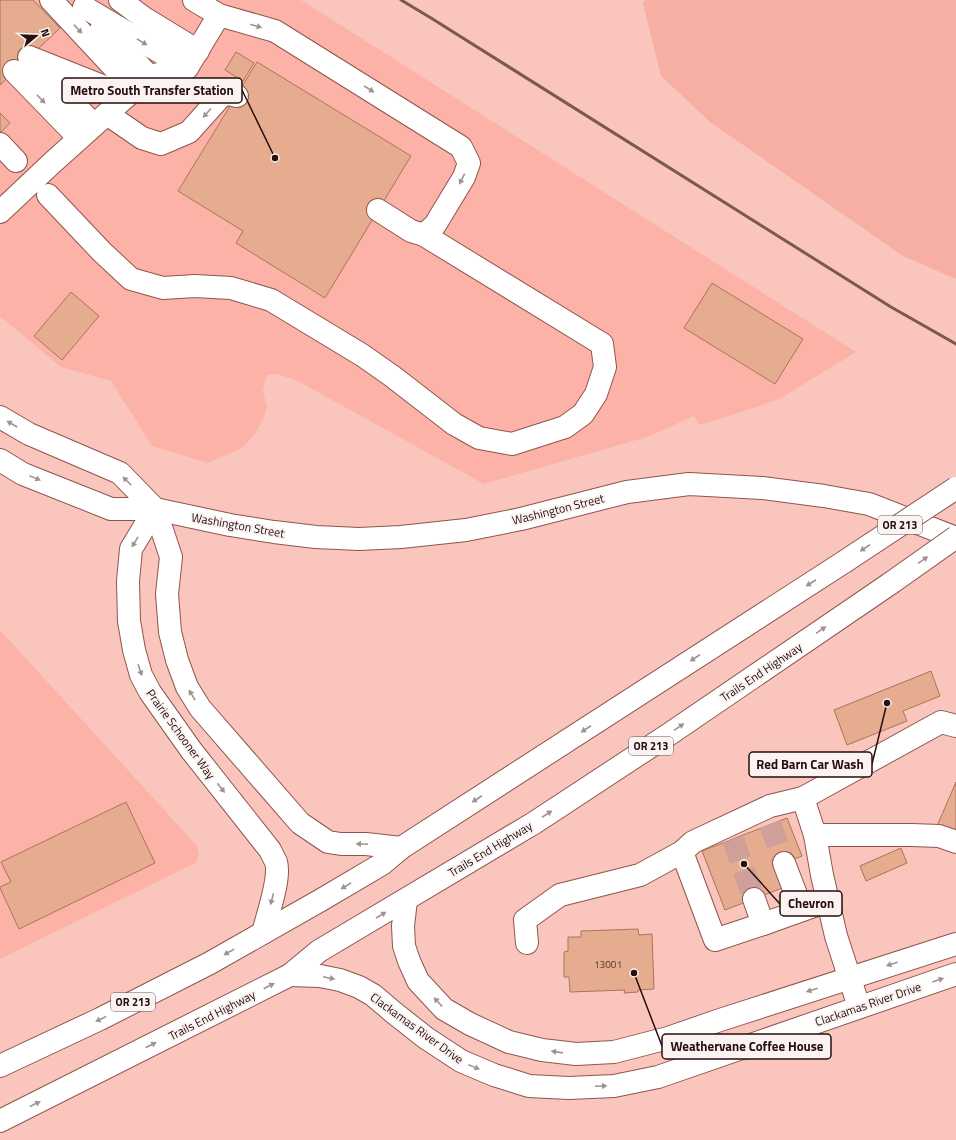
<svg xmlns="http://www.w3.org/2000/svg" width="956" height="1140" viewBox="0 0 956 1140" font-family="'Titillium Web',sans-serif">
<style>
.built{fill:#fcb2a7}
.green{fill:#f7afa4}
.building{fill:#e5ac8f;stroke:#aa7559}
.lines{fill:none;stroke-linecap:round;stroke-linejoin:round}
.minor-tunnel{stroke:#cfa099;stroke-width:22;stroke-dasharray:22 11;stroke-linecap:butt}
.minor-casing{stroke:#8f554d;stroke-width:24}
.major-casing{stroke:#8f554d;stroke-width:24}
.highway-casing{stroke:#8f554d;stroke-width:24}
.minor{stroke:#fff;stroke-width:22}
.major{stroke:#fff;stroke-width:22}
.highway{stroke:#fff;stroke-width:22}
.rail{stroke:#7b5853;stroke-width:3}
.highway-bridge-casing{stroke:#8f554d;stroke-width:24;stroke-linecap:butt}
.highway-bridge{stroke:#fff;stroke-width:22}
.oneway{fill:#9d9391}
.labels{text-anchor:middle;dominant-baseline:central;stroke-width:4;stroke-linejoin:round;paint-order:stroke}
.number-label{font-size:10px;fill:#55362c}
.shield{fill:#faf3f2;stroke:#655350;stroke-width:1}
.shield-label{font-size:11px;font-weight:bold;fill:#250e0b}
.street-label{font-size:12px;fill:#250e0b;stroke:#faf3f2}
.leader{fill:none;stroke:#250e0b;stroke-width:1.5}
.callout-dot{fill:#250e0b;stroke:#faf3f2;stroke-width:1.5}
.callout{fill:#faf3f2;stroke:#250e0b;stroke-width:1.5}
.callout-label{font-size:13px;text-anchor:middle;font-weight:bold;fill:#250e0b}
</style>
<rect width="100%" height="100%" fill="#fac5bd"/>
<g class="built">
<path d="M0,0H301L856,352L781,398L760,406L700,425L694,416L650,436L484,484L298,381L277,374L268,375L265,380L263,391L267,407L263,419L254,435L242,448L208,463L152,446L111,381L61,367L0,316Z"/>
<path d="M0,630L197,846L199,855L195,863L0,959Z"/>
</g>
<path class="green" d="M645,0H956V279L903,256L710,122L661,76L643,3Z"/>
<g class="building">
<path d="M0,0H33L60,28L0,85Z"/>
<path d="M236,52L254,63L243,81L225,70Z"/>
<path d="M257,62L411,156L325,298L236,243L243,231L178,191Z"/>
<path d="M0,113L10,123L0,133Z"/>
<path d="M712,283L803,339L775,384L684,328Z"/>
<path d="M71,292L99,316L62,360L34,336Z"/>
<path d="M931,671L940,696L903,711L907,721L847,745L834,710Z"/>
<path d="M956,782V834L937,826Z"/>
<path d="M126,802L155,863L19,929L0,888V887L11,882L1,862Z"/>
<path d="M787,818L802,856L777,866L785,887L725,910L702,851Z"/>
<path d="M901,848L907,863L866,881L860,866Z"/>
<path d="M638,929L639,935L652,934L654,989L638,990V992L624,993L625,990L570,992L569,977H564V952L568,951V937H581V931Z"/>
</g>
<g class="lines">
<g class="minor-tunnel">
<path d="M770,824L784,863"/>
<path d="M733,839L754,899"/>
</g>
<defs>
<g id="minor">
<path d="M51,0L134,89"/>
<path d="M120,0L144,18L198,51"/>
<path d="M194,0L219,15L275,31L461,147L469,163L464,177L435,225L424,235"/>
<path d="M84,7L187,68"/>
<path d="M102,26L149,76"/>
<path d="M29,57L127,96"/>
<path d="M34,62L94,125"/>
<path d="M14,71L79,138"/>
<path d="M107,114L142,138L161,144L189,132L224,93L237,96"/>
<path d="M0,144L16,161"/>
<path d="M48,195L102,252L131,279L163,288L195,286L231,288L271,300L362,355L392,376L454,424L479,438L512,444L565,427L583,414L596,394L605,367L602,344L424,235L411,231L378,210"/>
<path d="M0,212L52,163L149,76L187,68L219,15"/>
<path d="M815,835H912L939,836L956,842"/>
<path d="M682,852L715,940L763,924L828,901"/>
<path d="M784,863L802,910"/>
<path d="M754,899L763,924"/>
<path d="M527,943L525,920L560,895L640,875L682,852L693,842L770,806L803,798"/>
<path d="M859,1007L836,936L822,875L815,835L803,798L941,722L956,726"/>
</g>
<g id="major">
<path d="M0,417L29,434L120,473L155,509L171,557L167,594L170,632L177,660L187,687L200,708L300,823L328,842L341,844H366L401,848"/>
<path d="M0,460L23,474L111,509H155L230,525L274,532L316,537L359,539L401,537L466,530L521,519L627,492L689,484L762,488L824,496L869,504L956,538"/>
<path d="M155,509L131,549L128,581L129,621L134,650L141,675L150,692L191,750L270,850C272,854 274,858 276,862C281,878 267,916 263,933"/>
<path d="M406,900L403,926L404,946L409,961L418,981L444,1009L470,1024L509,1042L542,1050L576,1054L614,1052L668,1038L720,1020L956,944"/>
<path d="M290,975L320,976L340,980L359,987L373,995L393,1012L426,1038L461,1061L494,1075L529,1086L569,1088L614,1086L658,1077L956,974"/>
</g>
<g id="highway">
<path d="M0,1066L100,1019L210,963L321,900L382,864L401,848L844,562"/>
<path d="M0,1121L290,975L319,951L534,823L671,733L891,583"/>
</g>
</defs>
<use href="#minor" class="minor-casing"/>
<use href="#major" class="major-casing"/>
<use href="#highway" class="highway-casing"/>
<use href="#minor" class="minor"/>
<use href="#major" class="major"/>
<use href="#highway" class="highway"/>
<path class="rail" d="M401,0L431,18L891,307L956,344"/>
<defs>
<g id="highway-bridge">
<path d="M844,562L956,488"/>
<path d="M891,583L956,537"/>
</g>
</defs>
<use href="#highway-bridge" class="highway-bridge-casing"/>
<use href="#highway-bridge" class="highway-bridge"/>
</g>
<defs><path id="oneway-solid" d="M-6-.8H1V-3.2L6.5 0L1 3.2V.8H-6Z"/></defs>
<g class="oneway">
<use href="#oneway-solid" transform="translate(256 26) rotate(16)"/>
<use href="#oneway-solid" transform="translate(78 29) rotate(47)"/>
<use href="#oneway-solid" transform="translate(142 42) rotate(31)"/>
<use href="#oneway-solid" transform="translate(369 89) rotate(32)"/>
<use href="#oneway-solid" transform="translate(41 99) rotate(46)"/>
<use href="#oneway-solid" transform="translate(207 113) rotate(132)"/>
<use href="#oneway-solid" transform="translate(462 179) rotate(117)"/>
<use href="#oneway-solid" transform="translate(12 424) rotate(-150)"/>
<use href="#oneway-solid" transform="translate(35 478) rotate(22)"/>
<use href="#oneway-solid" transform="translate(127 481) rotate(-135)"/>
<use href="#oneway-solid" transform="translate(135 542) rotate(121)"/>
<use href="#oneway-solid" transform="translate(865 548) rotate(147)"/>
<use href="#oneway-solid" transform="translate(923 560) rotate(-35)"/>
<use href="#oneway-solid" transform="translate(811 583) rotate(147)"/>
<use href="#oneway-solid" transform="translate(821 630) rotate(-34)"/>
<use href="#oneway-solid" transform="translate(695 658) rotate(147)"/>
<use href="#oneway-solid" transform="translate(140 670) rotate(71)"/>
<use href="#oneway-solid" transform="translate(192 695) rotate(-121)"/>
<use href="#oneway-solid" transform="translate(679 727) rotate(-34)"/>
<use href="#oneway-solid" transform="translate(586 729) rotate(147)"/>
<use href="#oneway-solid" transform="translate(221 788) rotate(52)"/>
<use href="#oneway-solid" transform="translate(477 799) rotate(147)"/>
<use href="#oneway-solid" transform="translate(547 814) rotate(-33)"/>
<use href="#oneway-solid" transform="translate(362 844) rotate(-178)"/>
<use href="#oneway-solid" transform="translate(346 886) rotate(149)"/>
<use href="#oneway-solid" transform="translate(272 899) rotate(105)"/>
<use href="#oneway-solid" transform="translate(381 915) rotate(-31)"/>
<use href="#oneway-solid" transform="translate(229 952) rotate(151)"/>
<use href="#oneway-solid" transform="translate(892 964) rotate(162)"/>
<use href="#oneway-solid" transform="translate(329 978) rotate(12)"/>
<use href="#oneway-solid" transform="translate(938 980) rotate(-19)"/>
<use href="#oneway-solid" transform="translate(269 986) rotate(-27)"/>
<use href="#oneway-solid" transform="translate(812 990) rotate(162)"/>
<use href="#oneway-solid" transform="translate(438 1002) rotate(-133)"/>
<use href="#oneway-solid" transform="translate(101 1019) rotate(154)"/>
<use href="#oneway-solid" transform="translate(151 1045) rotate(-27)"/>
<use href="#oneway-solid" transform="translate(557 1052) rotate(-172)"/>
<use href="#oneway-solid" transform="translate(474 1067) rotate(22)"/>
<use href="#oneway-solid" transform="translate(601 1086) rotate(-3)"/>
<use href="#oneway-solid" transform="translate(35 1104) rotate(-26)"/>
</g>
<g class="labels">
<g class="number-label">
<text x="608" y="964">13001</text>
</g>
<g class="shield">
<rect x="878" y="516" width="44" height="18" rx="3"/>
<rect x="629" y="737" width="44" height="18" rx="3"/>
<rect x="111" y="993" width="44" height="18" rx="3"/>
</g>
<g class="shield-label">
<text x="900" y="525">OR 213</text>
<text x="651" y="746">OR 213</text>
<text x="133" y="1002">OR 213</text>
</g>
<g class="street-label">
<text transform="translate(558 509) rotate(-14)">Washington Street</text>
<text transform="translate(238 525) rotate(10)">Washington Street</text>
<text transform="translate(761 672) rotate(-34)">Trails End Highway</text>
<text transform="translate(181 734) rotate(54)">Prairie Schooner Way</text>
<text transform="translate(490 849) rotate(-31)">Trails End Highway</text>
<text transform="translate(868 1004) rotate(-19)">Clackamas River Drive</text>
<text transform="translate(212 1015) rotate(-27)">Trails End Highway</text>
<text transform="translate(417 1028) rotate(36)">Clackamas River Drive</text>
</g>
</g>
<path class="leader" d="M275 158L242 90M887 703L872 764M744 864L780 904M634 973L662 1046"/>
<g class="callout-dot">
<circle cx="275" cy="158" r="4"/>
<circle cx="887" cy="703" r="4"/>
<circle cx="744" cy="864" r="4"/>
<circle cx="634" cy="973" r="4"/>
</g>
<g class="callout">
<rect x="62" y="78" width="180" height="25" rx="4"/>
<rect x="749" y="752" width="123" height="25" rx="4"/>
<rect x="780" y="891" width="62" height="25" rx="4"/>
<rect x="662" y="1034" width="169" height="25" rx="4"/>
</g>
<g class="callout-label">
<text x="152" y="95">Metro South Transfer Station</text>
<text x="810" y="769">Red Barn Car Wash</text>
<text x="811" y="908">Chevron</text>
<text x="747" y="1051">Weathervane Coffee House</text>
</g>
<g transform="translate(36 36) rotate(71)" stroke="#faf3f2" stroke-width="3" paint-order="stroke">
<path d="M0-3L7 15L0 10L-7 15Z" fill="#250e0b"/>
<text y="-6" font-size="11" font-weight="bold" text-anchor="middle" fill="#250e0b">N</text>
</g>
</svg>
